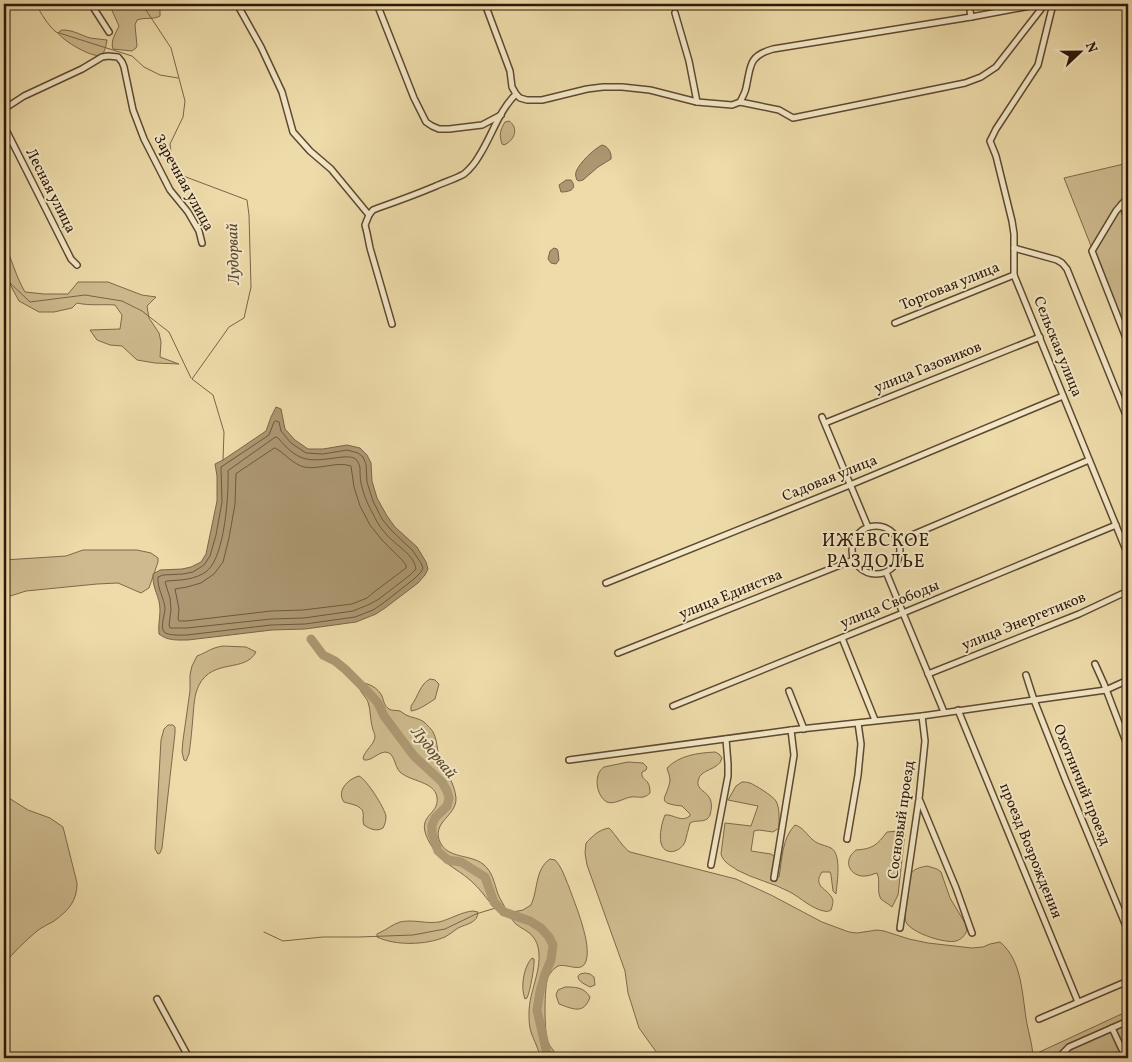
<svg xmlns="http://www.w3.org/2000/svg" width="1132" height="1062" viewBox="0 0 1132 1062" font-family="Vollkorn,serif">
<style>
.green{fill:#cdba8e;stroke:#7e684b}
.water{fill:#ac9872;stroke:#7a6448}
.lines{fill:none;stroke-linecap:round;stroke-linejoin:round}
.shore{stroke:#6d583d;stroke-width:1}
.stream{stroke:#7a6448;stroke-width:1}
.river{stroke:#ac9872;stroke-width:9}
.street-casing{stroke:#5e4830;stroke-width:8}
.street{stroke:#f3e8c7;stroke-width:5}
.labels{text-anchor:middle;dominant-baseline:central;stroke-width:4;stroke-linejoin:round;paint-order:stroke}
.street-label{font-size:15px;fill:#2e1708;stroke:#f3e8c7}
.water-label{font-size:16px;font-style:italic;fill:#604b32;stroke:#f3e8c7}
.quarter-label{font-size:18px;letter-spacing:1px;fill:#2e1708;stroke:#f3e8c7}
</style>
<rect width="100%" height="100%" fill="#eddba9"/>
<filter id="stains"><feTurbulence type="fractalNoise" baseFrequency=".004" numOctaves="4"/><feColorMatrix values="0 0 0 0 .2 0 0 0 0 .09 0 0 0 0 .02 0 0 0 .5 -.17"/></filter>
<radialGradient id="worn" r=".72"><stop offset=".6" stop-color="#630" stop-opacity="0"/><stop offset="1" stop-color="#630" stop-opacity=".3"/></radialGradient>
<g class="green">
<path d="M109,4H156L160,10V16C153,20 145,17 137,20L135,25L137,46L136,48L132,51L113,49C110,41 116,33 119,26Z"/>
<path d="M62,30C74,30 80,35 90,38C96,39 101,39 107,40C106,45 105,53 101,55C93,59 62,40 58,33L60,31Z"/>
<path d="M509,121C519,128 515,140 504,145L502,144C499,135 500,130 505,122Z"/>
<path d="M1128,163V339L1064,178Z"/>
<path d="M4,244C12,259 16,277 25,292L44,294H68L78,282H108L142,295L156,297L147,306L149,318L159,333L161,342L160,357L179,364L155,363L137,360L122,346L110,345L97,340L90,330L120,329L122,315L115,305C102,304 90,306 77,303L72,308L54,312H39L19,301L4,273Z"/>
<path d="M83,550H137L151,553L158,558V562L149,588L141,593L118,583L97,584L26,591L4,598V560L66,556Z"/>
<path d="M223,646L246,647L256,652C245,673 213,658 199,685C194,695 194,706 193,716C192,728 191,741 189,754L186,761L184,760L182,752L183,740L190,691V675L192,666L197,656C208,652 210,648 223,646Z"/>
<path d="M430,679L435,680L439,684L435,699C427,704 419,710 411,711V706C418,697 420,684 430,679Z"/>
<path d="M361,683C369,683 378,688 382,696C384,701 384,706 389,709C392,711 396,710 400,711C402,712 404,714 406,715C412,718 419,718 424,722C427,725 432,729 434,734C437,740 437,749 439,756C444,770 455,783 456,798C457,816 431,822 440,842C448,859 470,854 483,864C493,872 494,883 498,894C500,900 505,905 506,911L504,913L499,912L496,909C487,900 480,888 470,880C455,867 442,864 431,845C412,814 440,817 437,797C434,781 411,782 400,772C394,766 395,752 385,752C377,753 372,761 364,760L363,758C365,750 374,745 375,737C375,735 374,732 373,730C370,721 371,711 368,702C365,695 359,692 359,685Z"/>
<path d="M168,725H173L175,727V733L162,848L160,853L158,854L155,849L161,740L164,729Z"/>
<path d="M715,752L719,754L722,758C719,771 700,768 698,781C696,794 717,790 710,815C709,817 708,819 705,820C700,822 695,820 690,823C688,829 687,836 685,842C680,853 664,856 661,843C659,835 662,822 665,815C674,814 681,823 690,816V814L682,806C653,803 668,798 670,780C670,776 668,772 667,768C680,755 698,753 715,752Z"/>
<path d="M628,762L643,763L647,767L646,770L642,772C641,779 645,778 648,783C650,786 650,790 650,793C643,800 639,796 631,797C624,798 614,805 607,802C596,796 593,774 604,767Z"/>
<path d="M359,776C367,780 384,807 386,816C386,821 385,824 383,828C376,832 370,829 364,825C362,821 364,817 363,812C361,805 350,804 344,802C336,791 348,779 359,776Z"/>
<path d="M742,782C746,782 746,782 750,783C755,785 773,796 776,801C780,808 779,820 779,828L773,832L759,830L754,831L751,851L771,854L775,857L771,874L774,878L779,877C782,860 782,838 795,825C803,827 807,835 813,840C819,845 825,845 831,848C842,854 837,883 836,894L833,891L831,875L830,872H822C811,888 831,889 833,901C833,902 832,908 831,910C829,911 827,912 824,911C812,909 801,898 790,892C774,883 753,879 737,870C730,865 723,862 721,854L725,823L751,826L758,806L728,800L736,786Z"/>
<path d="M4,795L28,810L50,818L63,827L77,883C77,901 69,910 54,921C49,924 42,927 37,931C25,941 14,952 4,964Z"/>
<path d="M609,828C616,835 624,849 630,852L736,879L771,895L822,922L849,932L857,933L877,930L884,931L909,939L928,943L972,948L983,947L990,944L1000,942C1023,961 1022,997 1027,1024C1029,1034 1032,1044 1033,1055L1128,1011V1058H663L657,1053L639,1028L628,993L625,971L587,865L585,853L586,843C593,836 598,830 609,828Z"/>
<path d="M899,831L905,833L898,895L892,907C889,904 884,902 881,899C876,891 881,881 877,873C873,874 869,876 865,876C854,877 845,867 850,857C851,854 854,852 856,850C873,849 877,845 887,832Z"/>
<path d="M550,859L555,860C562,867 565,878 569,887C575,904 592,944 586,961C582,974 567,963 558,966C554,968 550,973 548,977C544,987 544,1033 548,1042C550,1048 556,1052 558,1058H540C539,1049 534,1041 531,1032C529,1026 529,1019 529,1013C529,991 543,969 538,947C533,927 514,930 511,916L513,912L523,910L531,905C538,890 535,869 550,859Z"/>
<path d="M927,866L937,869L941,872L950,898L965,923L967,931C964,936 962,939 956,941C946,944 911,933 906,922C903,916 908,878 912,872C916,868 922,867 927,866Z"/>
<path d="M473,911L478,912C478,923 466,924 458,928C454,931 450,934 445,937C426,945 396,946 377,937V934L379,933C386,930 393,924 400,922C413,919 426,924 439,922C451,919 461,912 473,911Z"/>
<path d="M532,958L534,959C535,965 530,992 527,998L525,999C520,987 524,966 532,958Z"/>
<path d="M585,973L590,974L594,977L595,985L590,987C585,984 578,982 578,976L580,974Z"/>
<path d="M565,987C575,987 584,987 590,997C584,1015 573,1009 559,1004L556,995L558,990Z"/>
</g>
<g class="water">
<path d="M602,145C608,146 612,153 611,159L598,167L583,180L579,181L577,180C576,177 575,176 576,172C579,163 594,149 602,145Z"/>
<path d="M566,180H571C578,189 570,192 561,192L559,185Z"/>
<path d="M554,248L557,249L558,251L559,260L556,264L551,263L548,259L550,251Z"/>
<path d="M276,407L281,409L285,429L295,440L308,449H323L347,445L360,448L367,455L371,463L372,481L377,498L387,516L395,527L417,547L426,562L428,569L425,575L418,583L385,608L376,614L356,622L305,629L272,630L188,640C177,640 168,641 159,634C158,626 160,618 160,610C160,596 152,589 153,574L160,570L182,569L191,567L201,562L206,554L217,501V476L215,464L223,460L266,431L271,417Z"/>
</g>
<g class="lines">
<g class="shore">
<path d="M276,421L279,422L281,431L291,443L306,453L323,454L347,450L358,453L363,457L366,464L367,482L373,501L382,519L391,530L413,551L421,563L423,568L421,572L414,579L382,604L373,610L355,617L305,624L271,625L187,635C182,635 168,636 164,632C160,626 165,615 165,608C164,598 157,588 158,577L163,575L183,574L193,572L204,565L210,556L216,535L222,502L221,467L269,435L274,422Z"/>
<path d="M276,437L278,438C298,461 306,462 335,458C342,457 348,456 354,458C358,460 359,464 360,468C360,473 360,478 361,483C363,493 367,503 372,512C376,520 380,528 386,534C395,545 414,554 416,569L410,575L379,599L370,604L353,611L304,618L271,619L187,628H170L169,625L171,610L170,598L165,582L167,581C181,580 195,580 207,571C225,556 229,493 228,471Z"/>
<path d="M275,448C284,452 292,464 304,467C319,470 337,461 351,466L354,487L360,506L370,525L382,540L402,560L406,565V568L374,592L367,598L352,604L303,610L271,611L186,621H179L178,619L179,609L175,589L187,587L201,583L214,574L223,562L229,538L235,504L236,474Z"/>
</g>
<g class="stream">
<path d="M36,4C42,15 47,24 56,32L132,56L144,67L160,75L178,78"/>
<path d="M142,4L171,48L185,101L183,117L170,144L173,167L186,177L247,200L249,215L251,287L244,318L229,327L192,379L213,395L224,432L223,460"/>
<path d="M9,282L30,302L85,295L122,301L142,311L169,332L191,378"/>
<path d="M264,932L283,941L323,937H359L413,935L445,929L476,914L499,907"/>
</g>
<path class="river" d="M311,639L323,655L335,661L345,669L369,693L378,703L384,716L414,756L442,782L447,791L449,798L447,806L435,818L432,825V834L438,851L448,860L461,862L485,877L494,902L504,912L530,921L541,928L549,937L553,945L551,960L545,974L540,991L537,1010L548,1058"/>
<defs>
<g id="street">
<path d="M91,4L109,32"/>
<path d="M237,4L261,47L282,92L293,132L310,151L331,169L369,215L365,225L367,233L370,248L392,324"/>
<path d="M377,4L414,98L426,122L432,126L439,129H449L482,125L501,115"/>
<path d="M485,4L510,71L512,87L516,94L520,98L527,100H542L587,89L603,87H622L650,90L697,102L732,105L740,102C742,98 745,93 746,88C751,66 748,56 773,49L971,17L1041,4"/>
<path d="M969,4L971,17"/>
<path d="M1053,4L1038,65L996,129L990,141L996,156L1012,221L1014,234V275L1128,555"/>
<path d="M675,13L689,61L697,102"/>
<path d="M740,102L779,110L793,118L965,83L981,77L996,67L1045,4"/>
<path d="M4,109L24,96L82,69L102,57L108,56L118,57L122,62L124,67L133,110L144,139L170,190L188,212L199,231L202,243"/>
<path d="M4,126L67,251L71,259L77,265"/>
<path d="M1128,197L1116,211L1092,251L1128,343"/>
<path d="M1122,204L1128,220"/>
<path d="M369,215L373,210L378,208C398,201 417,194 436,186C445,182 455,179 464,174C470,169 475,163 479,156C492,136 498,112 516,94"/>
<path d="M1014,248L1057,260L1062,263L1067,269L1128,420"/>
<path d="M895,323L1014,275"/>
<path d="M822,417L868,527"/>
<path d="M825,423L1040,337"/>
<circle cx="876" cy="550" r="24"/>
<path d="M898,541L1089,460"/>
<path d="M886,572L944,712"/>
<path d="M606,583L850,485L1063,396"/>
<path d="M842,638L875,720"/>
<path d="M618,653L853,560"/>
<path d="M1095,664L1104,684L1128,747"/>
<path d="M928,674L1079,614L1128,591"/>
<path d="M1026,675L1034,700L1066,781L1128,931"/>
<path d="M789,691L804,729"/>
<path d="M673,706L903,613L1116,525"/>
<path d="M958,710L1078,1002"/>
<path d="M569,760L791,730L922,716L1034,700L1106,690L1128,680"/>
<path d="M920,801L956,888L972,933"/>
<path d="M847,839L858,775L861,744L858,723"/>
<path d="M711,865L728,776V764L726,739"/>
<path d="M774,878L794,755L791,730"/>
<path d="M900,928L919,799L925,741L922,716"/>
<path d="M157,999L189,1058"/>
<path d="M1039,1019L1128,981"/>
<path d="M1112,1028L1126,1058"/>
<path d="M4,1056L14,1058"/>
<path d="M1063,1058L1062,1054L1069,1047L1128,1021"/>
</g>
</defs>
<use href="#street" class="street-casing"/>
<use href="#street" class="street"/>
</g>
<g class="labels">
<g class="street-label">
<text transform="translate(183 183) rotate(61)">Заречная улица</text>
<text transform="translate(50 191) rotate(63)">Лесная улица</text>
<text transform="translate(950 287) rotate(-22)">Торговая улица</text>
<text transform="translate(1057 347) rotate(68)">Сельская улица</text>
<text transform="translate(928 368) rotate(-22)">улица Газовиков</text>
<text transform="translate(830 479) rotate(-22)">Садовая улица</text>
<text transform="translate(731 595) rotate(-22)">улица Единства</text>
<text transform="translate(890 605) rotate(-22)">улица Свободы</text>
<text transform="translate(1024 622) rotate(-22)">улица Энергетиков</text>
<text transform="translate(1081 785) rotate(68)">Охотничий проезд</text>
<text transform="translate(902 820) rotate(-82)">Сосновый проезд</text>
<text transform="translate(1030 851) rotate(68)">проезд Возрождения</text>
</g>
<g class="water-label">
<text transform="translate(234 254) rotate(-92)">Лудорвай</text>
<text transform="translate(433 753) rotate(51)">Лудорвай</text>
</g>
<g class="quarter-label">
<text x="876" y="541">ИЖЕВСКОЕ<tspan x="876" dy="21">РАЗДОЛЬЕ</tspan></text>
</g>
</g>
<rect width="1132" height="1062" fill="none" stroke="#eddba9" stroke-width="20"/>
<rect x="5" y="5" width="1122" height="1052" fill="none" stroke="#2e1708" stroke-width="2.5"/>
<rect x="10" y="10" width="1112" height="1042" fill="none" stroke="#2e1708"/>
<g transform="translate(1080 52) rotate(68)" stroke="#f3e8c7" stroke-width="4" paint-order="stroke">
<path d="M0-4L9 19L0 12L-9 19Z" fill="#2e1708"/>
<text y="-8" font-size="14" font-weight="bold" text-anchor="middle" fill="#2e1708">N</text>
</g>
<rect width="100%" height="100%" filter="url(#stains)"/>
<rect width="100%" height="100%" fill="url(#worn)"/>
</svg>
